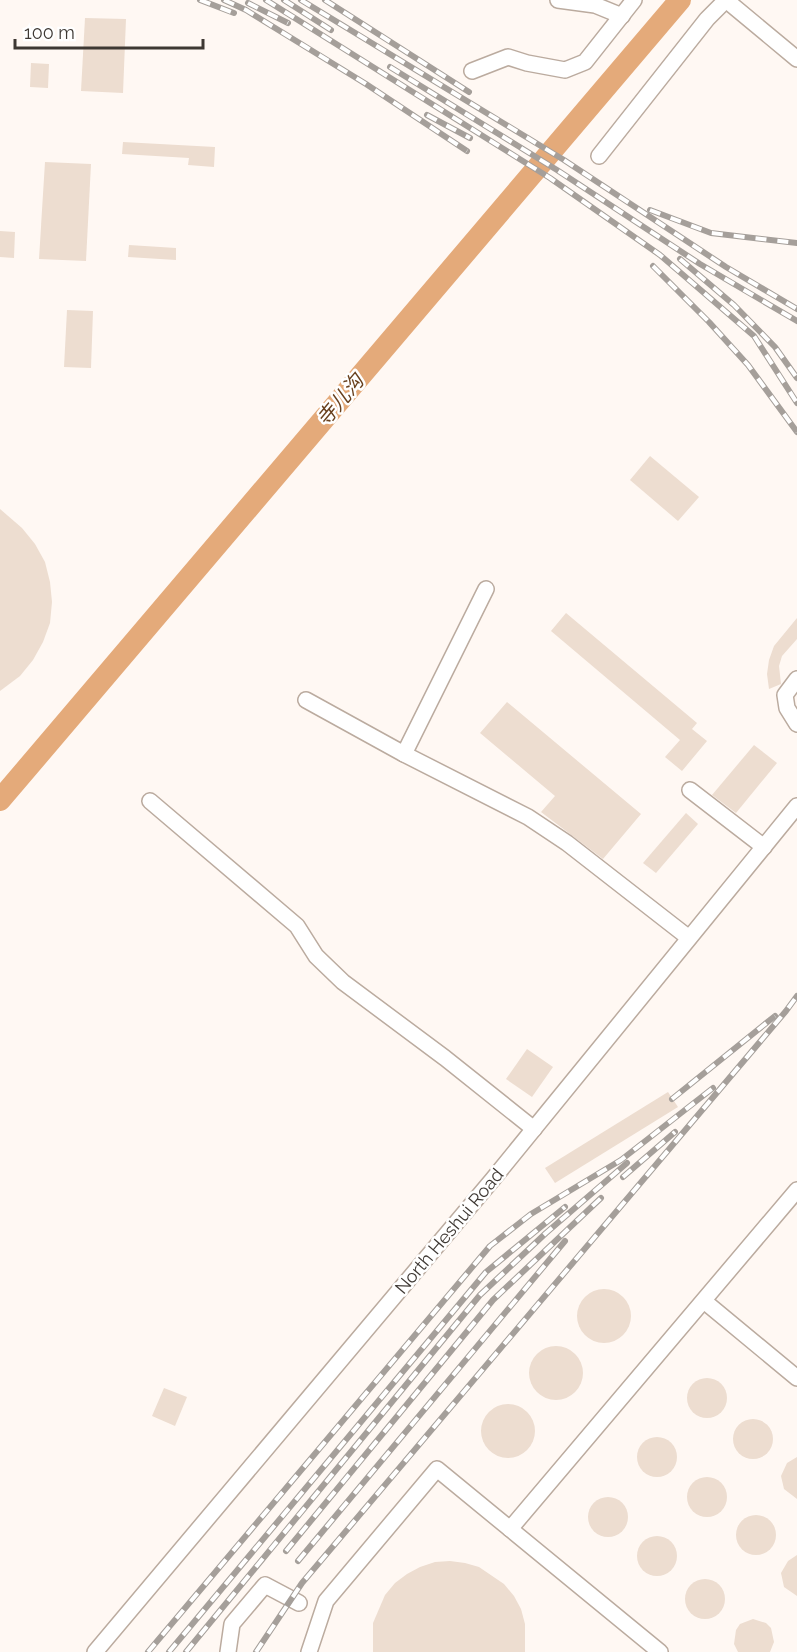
<svg xmlns="http://www.w3.org/2000/svg" width="797" height="1652" viewBox="0 0 797 1652" font-family="Raleway,'Noto Sans SC',sans-serif">
<style>
.lines{fill:none;stroke-linecap:round;stroke-linejoin:round}
.river{stroke:#e4aa7a;stroke-width:22}
.building{fill:#edddd0}
.minor-casing{stroke:#bbab9f;stroke-width:18}
.minor{stroke:#fff;stroke-width:15}
.rail-casing{stroke:#a59f9a;stroke-width:6}
.rail{stroke:#fff;stroke-width:4;stroke-dasharray:11;stroke-linecap:butt}
.labels{text-anchor:middle;dominant-baseline:central;stroke-width:5;stroke-linejoin:round;paint-order:stroke}
.street-label{font-size:18px;fill:#3e3833;stroke:#fff}
.water-label{font-size:20px;font-style:italic;fill:#68401d;stroke:#fff}
</style>
<rect width="100%" height="100%" fill="#fff8f3"/>
<g class="lines">
<path class="river" d="M0,800L680,0"/>
</g>
<g class="building">
<path d="M85,18L126,19L123,93L81,91Z"/>
<path d="M31,63L49,64L48,88L30,87Z"/>
<path d="M123,142L215,147L214,167L188,165L189,158L122,154Z"/>
<path d="M45,162L91,164L86,261L39,259Z"/>
<path d="M0,231L15,232L14,258L0,257Z"/>
<path d="M129,245L176,248V260L128,257Z"/>
<path d="M67,310L93,311L91,368L64,367Z"/>
<path d="M650,456L699,497L678,521L630,480Z"/>
<path d="M0,509L22,528L35,544L45,562L50,582L52,602L50,623L43,642L33,660L20,676L0,691Z"/>
<path d="M566,613L697,723L692,729L707,741L682,771L665,757L680,740L551,631Z"/>
<path d="M797,618V639L782,656L779,666L781,684L769,689L767,674L769,660L774,646Z"/>
<path d="M507,702L641,814L603,859L541,812L555,796L480,733Z"/>
<path d="M754,745L777,763L736,813L712,795Z"/>
<path d="M686,813L698,824L656,873L643,863Z"/>
<path d="M527,1049L553,1067L532,1097L506,1079Z"/>
<path d="M668,1092L678,1107L555,1183L545,1168Z"/>
<circle cx="604" cy="1316" r="27"/>
<circle cx="556" cy="1373" r="27"/>
<circle cx="707" cy="1398" r="20"/>
<path d="M164,1388L187,1397L175,1426L152,1416Z"/>
<circle cx="508" cy="1431" r="27"/>
<circle cx="753" cy="1439" r="20"/>
<circle cx="657" cy="1457" r="20"/>
<path d="M797,1457V1499L784,1489L781,1476L787,1463Z"/>
<circle cx="707" cy="1497" r="20"/>
<circle cx="608" cy="1517" r="20"/>
<circle cx="756" cy="1535" r="20"/>
<circle cx="657" cy="1556" r="20"/>
<path d="M797,1555V1596L784,1587L781,1573L788,1561Z"/>
<path d="M450,1561L465,1563L479,1567L504,1584L514,1596L521,1609L525,1624V1652H373V1623L385,1595L395,1583L407,1574L420,1567L435,1562Z"/>
<circle cx="705" cy="1599" r="20"/>
<path d="M753,1619L766,1623L771,1628L774,1642L770,1652H738L734,1644L736,1630L740,1624Z"/>
</g>
<g class="lines">
<defs>
<g id="minor">
<path d="M558,0L595,5L622,16"/>
<path d="M726,0L797,59"/>
<path d="M472,71L508,57L527,63L565,70L585,62L634,0"/>
<path d="M599,156L707,19L726,0"/>
<path d="M797,679L785,695L787,708L797,724"/>
<path d="M306,700L404,754L528,817L567,843L689,938"/>
<path d="M404,754L486,589"/>
<path d="M690,790L764,847"/>
<path d="M150,801L297,926L316,956L343,982L445,1058L534,1129"/>
<path d="M704,1301L797,1378"/>
<path d="M510,1529L797,1190"/>
<path d="M95,1652L493,1179L797,806"/>
<path d="M228,1652L232,1624L265,1585L299,1603"/>
<path d="M309,1652L326,1601L437,1469L660,1652"/>
</g>
</defs>
<use href="#minor" class="minor-casing"/>
<use href="#minor" class="minor"/>
<defs>
<g id="rail">
<path d="M200,0L234,13"/>
<path d="M224,0L246,10L366,84L467,151"/>
<path d="M266,0L550,178L660,255L754,336L797,403"/>
<path d="M284,0L331,30"/>
<path d="M301,0L564,160L726,267L797,309"/>
<path d="M325,0L469,92"/>
<path d="M248,3L288,23"/>
<path d="M390,67L557,170L700,264L797,321"/>
<path d="M427,115L470,138"/>
<path d="M650,210L711,233L797,243"/>
<path d="M680,259L734,305L775,347L797,378"/>
<path d="M653,266L709,322L748,365L797,432"/>
<path d="M672,1099L775,1016"/>
<path d="M623,1177L675,1132"/>
<path d="M286,1551L493,1300L601,1198"/>
<path d="M298,1561L565,1241"/>
<path d="M148,1652L490,1246L531,1214L621,1160L713,1088"/>
<path d="M169,1652L486,1272L565,1207"/>
<path d="M186,1652L480,1295L546,1233L627,1163"/>
<path d="M256,1652L302,1583L786,1011L797,996"/>
</g>
</defs>
<use href="#rail" class="rail-casing"/>
<use href="#rail" class="rail"/>
</g>
<g class="labels">
<g class="street-label">
<text transform="translate(449 1231) rotate(-50)">North Heshui Road</text>
</g>
<g class="water-label">
<text transform="translate(340 400) rotate(-50)">寺儿沟</text>
</g>
</g>
<path d="M15 39v9h188v-9" fill="none" stroke="#3e3833" stroke-width="3"/>
<text x="24" y="39" font-size="18" fill="#3e3833" stroke="#ffffff" stroke-width="4.5" paint-order="stroke">100 m</text>
</svg>
